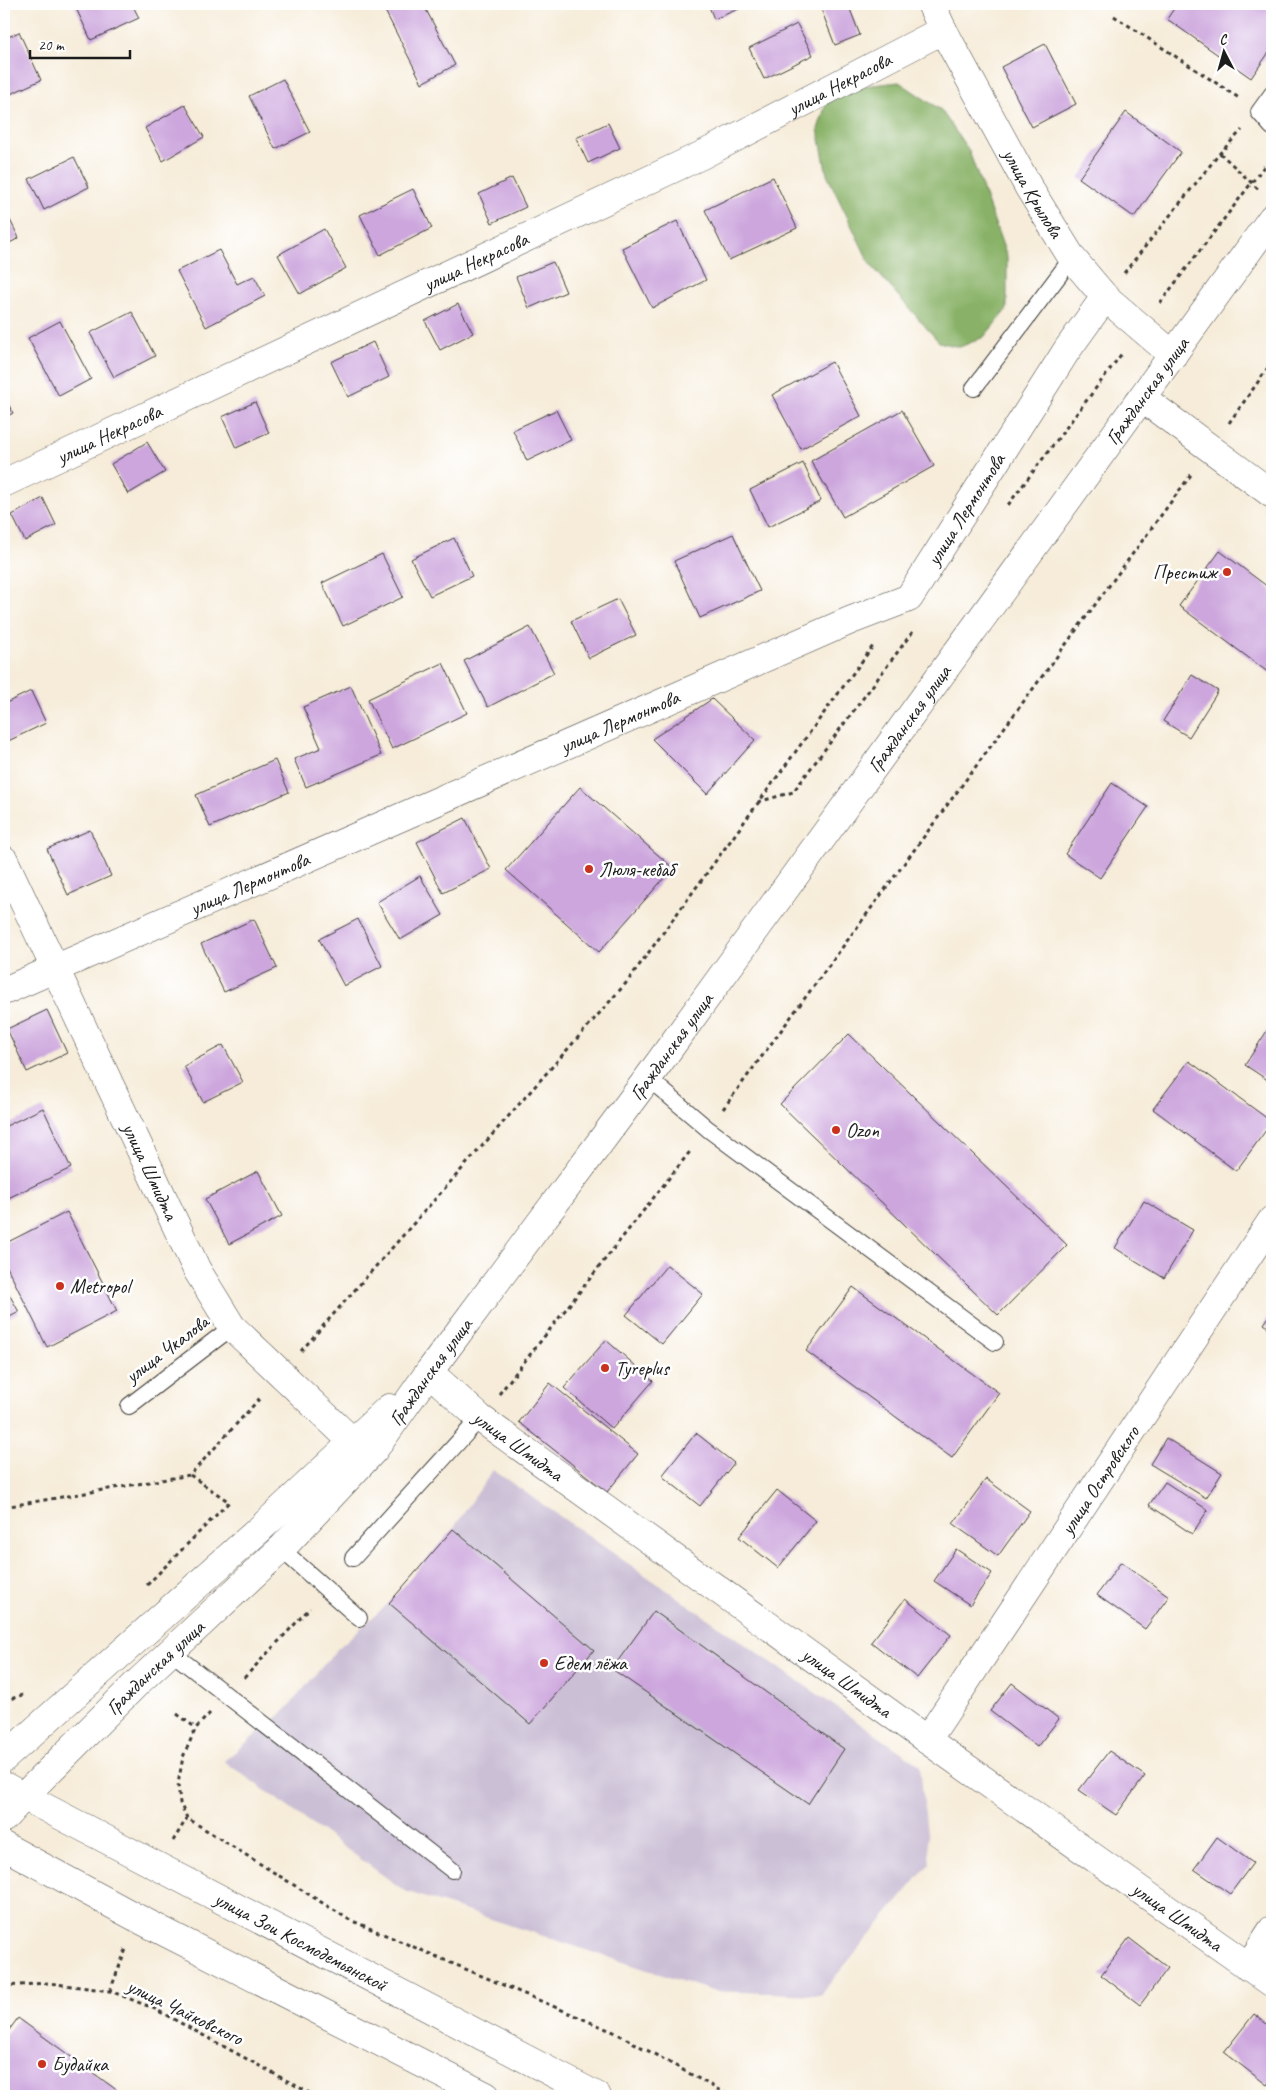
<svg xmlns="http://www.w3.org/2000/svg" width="1276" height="2100" viewBox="0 0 1276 2100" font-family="Caveat,sans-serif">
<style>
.industrial{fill:#cbbfd5}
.forest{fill:#89b268;stroke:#526742}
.building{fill:#cca6dd}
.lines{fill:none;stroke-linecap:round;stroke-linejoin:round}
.lane-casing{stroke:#3d3b38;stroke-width:18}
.street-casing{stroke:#3d3b38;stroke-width:29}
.secondary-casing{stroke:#3d3b38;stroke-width:29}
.primary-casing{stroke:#3d3b38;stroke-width:29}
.path{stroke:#3d3b38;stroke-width:3;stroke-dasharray:4 4;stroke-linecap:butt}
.lane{stroke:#fff;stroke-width:16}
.street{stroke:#fff;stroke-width:28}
.secondary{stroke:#fff;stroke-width:28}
.primary{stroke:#fff;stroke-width:28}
.poi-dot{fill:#c8321e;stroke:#fff;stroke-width:2}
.labels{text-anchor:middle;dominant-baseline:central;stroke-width:5;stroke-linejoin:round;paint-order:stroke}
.street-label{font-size:20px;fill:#1c1c1c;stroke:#fff}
.poi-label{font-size:20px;fill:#1c1c1c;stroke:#fff;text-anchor:start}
</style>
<rect width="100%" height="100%" fill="#fff"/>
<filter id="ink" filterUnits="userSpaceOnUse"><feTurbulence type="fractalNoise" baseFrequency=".02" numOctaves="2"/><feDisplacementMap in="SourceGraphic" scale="10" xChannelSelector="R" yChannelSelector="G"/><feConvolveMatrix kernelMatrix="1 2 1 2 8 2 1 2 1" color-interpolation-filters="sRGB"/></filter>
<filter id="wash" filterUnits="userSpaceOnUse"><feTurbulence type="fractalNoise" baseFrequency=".0096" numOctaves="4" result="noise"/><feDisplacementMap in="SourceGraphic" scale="20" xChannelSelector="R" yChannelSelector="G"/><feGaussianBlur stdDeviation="1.12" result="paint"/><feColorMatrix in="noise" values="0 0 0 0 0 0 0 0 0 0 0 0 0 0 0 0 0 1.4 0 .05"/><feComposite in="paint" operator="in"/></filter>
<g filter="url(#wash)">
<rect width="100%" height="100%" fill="#f6ecd9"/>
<path class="industrial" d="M493,1470L920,1765L930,1863L820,1995L712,1991L405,1891L224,1761L285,1711L336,1650L389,1603L453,1529Z"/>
<path class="forest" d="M899,82L941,110L969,151L1007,257V309L984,337L960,347L939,342L870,264L827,175L818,129L826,104L855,87Z"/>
<g id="blocks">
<g class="building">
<path d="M74,4H132L139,18L91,40Z"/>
<path d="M384,4H423L455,65L422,83L382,5Z"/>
<path d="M708,4H751L714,19Z"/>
<path d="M819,4H848L860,35L835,45Z"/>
<path d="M1177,4H1272V48L1251,78L1167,19Z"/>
<path d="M797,24L813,55L764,79L749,48Z"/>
<path d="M19,32L41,80L4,97V39Z"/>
<path d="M1045,44L1076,104L1032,127L1001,67Z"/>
<path d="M283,79L310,132L275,149L249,96Z"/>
<path d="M185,105L204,137L163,161L145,128Z"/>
<path d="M1126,112L1181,152L1134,217L1079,178Z"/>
<path d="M608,123L620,148L588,163L576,138Z"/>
<path d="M74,157L89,187L44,210L29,179Z"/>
<path d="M773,177L797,228L729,260L705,210Z"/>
<path d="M512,178L526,207L492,223L479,194Z"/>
<path d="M413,189L432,228L380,255L360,215Z"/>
<path d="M4,208L19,238L4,246Z"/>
<path d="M677,221L706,280L652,308L622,248Z"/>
<path d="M324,229L346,268L300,294L278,255Z"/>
<path d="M219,250L237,284L254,276L265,296L206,327L177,271Z"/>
<path d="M553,262L566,292L529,308L516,277Z"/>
<path d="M458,304L473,333L440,350L425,321Z"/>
<path d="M132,312L155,356L114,377L90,333Z"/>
<path d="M60,321L91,379L59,396L28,338Z"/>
<path d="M373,342L389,377L348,397L331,362Z"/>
<path d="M832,362L861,416L801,449L772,395Z"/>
<path d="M4,396L13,413L4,418Z"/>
<path d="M255,402L269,433L236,448L222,417Z"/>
<path d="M556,410L571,440L527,461L513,430Z"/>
<path d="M902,410L934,466L843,517L811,461Z"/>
<path d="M147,442L165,472L128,494L111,464Z"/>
<path d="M803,463L821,501L768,527L750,490Z"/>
<path d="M43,498L56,525L25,541L12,515Z"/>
<path d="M733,534L760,591L700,618L674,561Z"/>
<path d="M454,538L472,576L430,596L411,559Z"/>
<path d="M1220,551L1272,590V668L1269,673L1179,606Z"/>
<path d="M382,554L403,597L343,626L322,583Z"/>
<path d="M618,599L636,635L589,658L571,621Z"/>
<path d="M530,627L554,673L488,707L464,661Z"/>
<path d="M443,663L467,713L392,749L368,699Z"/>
<path d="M1192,675L1218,691L1189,737L1163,721Z"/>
<path d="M351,686L381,755L306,787L294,759L321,748L303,707Z"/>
<path d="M31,691L46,723L4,743V704Z"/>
<path d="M712,699L755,740L707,794L652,739Z"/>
<path d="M275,760L289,792L210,827L196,795Z"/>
<path d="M1112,783L1148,807L1100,878L1065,854Z"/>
<path d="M580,787L673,868L599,952L506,870Z"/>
<path d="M465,818L491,869L443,893L417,842Z"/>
<path d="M90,830L111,876L68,895L47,849Z"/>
<path d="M420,876L443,915L400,940L377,902Z"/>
<path d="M254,919L277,968L224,992L201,944Z"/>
<path d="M358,919L382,966L344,986L319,939Z"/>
<path d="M47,1010L67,1053L27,1072L7,1029Z"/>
<path d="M1272,1023V1083L1245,1065Z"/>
<path d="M849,1034L1067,1245L998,1315L780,1104Z"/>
<path d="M223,1045L243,1082L203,1102L184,1066Z"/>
<path d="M4,1061L10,1075L4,1078Z"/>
<path d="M1189,1061L1272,1122L1236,1171L1153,1109Z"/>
<path d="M43,1108L71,1168L4,1200V1127Z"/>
<path d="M258,1171L282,1216L229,1244L205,1199Z"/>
<path d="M1144,1201L1193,1230L1164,1278L1115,1248Z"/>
<path d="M67,1212L117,1311L47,1347L4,1261V1244Z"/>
<path d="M667,1265L703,1294L662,1344L626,1315Z"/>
<path d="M4,1285L19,1312L4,1320Z"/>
<path d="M853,1287L999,1393L952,1458L806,1351Z"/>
<path d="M1272,1312V1330L1264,1324Z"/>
<path d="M606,1340L653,1381L612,1429L564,1388Z"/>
<path d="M550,1383L638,1454L607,1492L519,1422Z"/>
<path d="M696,1433L734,1463L700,1506L662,1476Z"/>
<path d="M1166,1438L1222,1473L1206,1498L1150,1464Z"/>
<path d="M986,1479L1030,1511L998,1556L953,1524Z"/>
<path d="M1165,1482L1208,1510L1192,1534L1149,1505Z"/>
<path d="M777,1490L816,1521L778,1568L739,1537Z"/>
<path d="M453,1529L594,1650L530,1724L389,1603Z"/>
<path d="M956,1549L992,1573L970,1605L934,1581Z"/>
<path d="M1121,1562L1169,1596L1145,1629L1097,1595Z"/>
<path d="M905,1599L951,1635L917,1678L871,1642Z"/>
<path d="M654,1611L844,1749L808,1804L612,1669Z"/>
<path d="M1012,1683L1059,1719L1037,1747L990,1711Z"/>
<path d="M1109,1751L1145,1776L1116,1815L1079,1790Z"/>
<path d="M1217,1837L1253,1863L1230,1894L1194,1869Z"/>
<path d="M1129,1938L1168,1968L1140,2005L1101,1975Z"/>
<path d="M1254,2014L1272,2028V2078L1267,2085L1224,2052Z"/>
<path d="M18,2018L118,2091L114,2096H4V2037Z"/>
</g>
</g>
</g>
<g filter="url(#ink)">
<use href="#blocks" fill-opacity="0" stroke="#3d3b38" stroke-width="1"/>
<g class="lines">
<defs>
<g id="lane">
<path d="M1272,94L1259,112L1272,127"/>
<path d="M974,388L1072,258"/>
<path d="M648,1078L708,1129L995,1342"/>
<path d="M129,1406L232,1327"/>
<path d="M281,1549L359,1618"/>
<path d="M353,1558L480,1418"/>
<path d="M171,1652L452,1870"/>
</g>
<g id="street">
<path id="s1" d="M931,4L943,30L1029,188L1072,258L1105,297L1173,355"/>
<path d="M1142,398L1272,494"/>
<path id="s2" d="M4,483L702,155L943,30"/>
<path id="s3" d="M4,860L197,1270L232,1327L353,1442"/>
<path id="s4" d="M4,991L849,621L909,598L1067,350L1105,297"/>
<path id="s5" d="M429,1372L480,1418L927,1740L1272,1983"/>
<path id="s6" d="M927,1740L1272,1220"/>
<path d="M1248,1967L1272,1930"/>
</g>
<g id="secondary">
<path d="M4,1758L261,1528L389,1408"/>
<path id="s7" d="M23,1797L136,1684L281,1549L374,1450L429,1372L648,1078L1272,218"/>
</g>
<g id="primary">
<path id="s8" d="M4,1786L597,2096"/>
<path d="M4,1818L23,1797"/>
<path d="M4,1846L139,1919L486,2096"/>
</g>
</defs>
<use href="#lane" class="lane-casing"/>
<use href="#street" class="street-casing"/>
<use href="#secondary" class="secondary-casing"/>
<use href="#primary" class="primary-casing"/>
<g class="path">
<path d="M1114,16L1239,98"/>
<path d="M1220,153L1259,190"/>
<path d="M1124,273L1220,153L1242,130"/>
<path d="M1160,303L1272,156"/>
<path d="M1229,423L1272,362"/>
<path d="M1008,505L1123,352"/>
<path d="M758,802L793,792L914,630"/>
<path d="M723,1109L1193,472"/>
<path d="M301,1351L627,982L873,646"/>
<path d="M499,1394L692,1149"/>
<path d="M4,1507L190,1475L261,1397"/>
<path d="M147,1585L229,1502L190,1475"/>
<path d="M244,1678L310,1608"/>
<path d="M4,1701L26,1694"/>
<path d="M210,1713L196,1728L183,1757L178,1784L180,1803L187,1818L348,1919L616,2033L730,2096"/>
<path d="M177,1714L196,1728"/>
<path d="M173,1841L187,1818"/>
<path d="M4,1986L49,1983L110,1991L153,2008L315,2096"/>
<path d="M110,1991L126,1949"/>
</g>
<use href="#lane" class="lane"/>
<use href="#street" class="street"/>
<use href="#secondary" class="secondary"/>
<use href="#primary" class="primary"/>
</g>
</g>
<g class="poi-dot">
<circle cx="1227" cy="572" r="5"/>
<circle cx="589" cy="869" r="5"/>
<circle cx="836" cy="1130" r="5"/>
<circle cx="60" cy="1286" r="5"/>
<circle cx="605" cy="1368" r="5"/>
<circle cx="544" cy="1663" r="5"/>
<circle cx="42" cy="2064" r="5"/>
</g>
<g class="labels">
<g class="street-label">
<text stroke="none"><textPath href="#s2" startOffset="926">улица Некрасова</textPath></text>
<text stroke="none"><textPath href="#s1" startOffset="215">улица Крылова</textPath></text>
<text stroke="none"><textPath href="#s2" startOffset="521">улица Некрасова</textPath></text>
<text stroke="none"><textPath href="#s7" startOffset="1805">Гражданская улица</textPath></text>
<text stroke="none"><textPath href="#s2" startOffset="116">улица Некрасова</textPath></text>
<text stroke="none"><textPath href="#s4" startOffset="1092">улица Лермонтова</textPath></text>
<text stroke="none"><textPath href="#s7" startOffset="1400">Гражданская улица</textPath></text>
<text stroke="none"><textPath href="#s4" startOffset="672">улица Лермонтова</textPath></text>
<text stroke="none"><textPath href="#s4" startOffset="268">улица Лермонтова</textPath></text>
<text stroke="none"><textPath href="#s7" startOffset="995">Гражданская улица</textPath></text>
<text stroke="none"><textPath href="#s3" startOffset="344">улица Шмидта</textPath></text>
<text transform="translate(167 1349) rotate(-37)">улица Чкалова</text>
<text stroke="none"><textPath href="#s7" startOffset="590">Гражданская улица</textPath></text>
<text stroke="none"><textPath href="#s5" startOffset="116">улица Шмидта</textPath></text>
<text stroke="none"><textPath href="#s6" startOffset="312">улица Островского</textPath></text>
<text stroke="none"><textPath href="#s7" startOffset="185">Гражданская улица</textPath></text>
<text stroke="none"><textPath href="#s5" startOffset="521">улица Шмидта</textPath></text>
<text stroke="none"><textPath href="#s5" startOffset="926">улица Шмидта</textPath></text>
<text stroke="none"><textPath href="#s8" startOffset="335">улица Зои Космодемьянской</textPath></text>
<text transform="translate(185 2012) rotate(26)">улица Чайковского</text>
</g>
<g class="poi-label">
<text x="1217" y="572" text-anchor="end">Престиж</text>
<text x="599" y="869">Люля-кебаб</text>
<text x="846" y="1130">Ozon</text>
<text x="70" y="1286">Metropol</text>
<text x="615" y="1368">Tyreplus</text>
<text x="554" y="1663">Едем лёжа</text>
<text x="52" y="2064">Будайка</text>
</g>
</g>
<rect width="1276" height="2100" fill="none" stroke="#fff" stroke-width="20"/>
<g transform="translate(1224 52) rotate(354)" stroke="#ffffff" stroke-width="4" paint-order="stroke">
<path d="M0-4L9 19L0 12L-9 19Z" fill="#1c1c1c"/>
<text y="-8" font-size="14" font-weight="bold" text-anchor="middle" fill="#1c1c1c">С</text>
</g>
<path d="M30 50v8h100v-8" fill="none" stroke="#1c1c1c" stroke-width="2.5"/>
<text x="38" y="50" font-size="15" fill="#1c1c1c" stroke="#ffffff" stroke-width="4" paint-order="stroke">20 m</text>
</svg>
